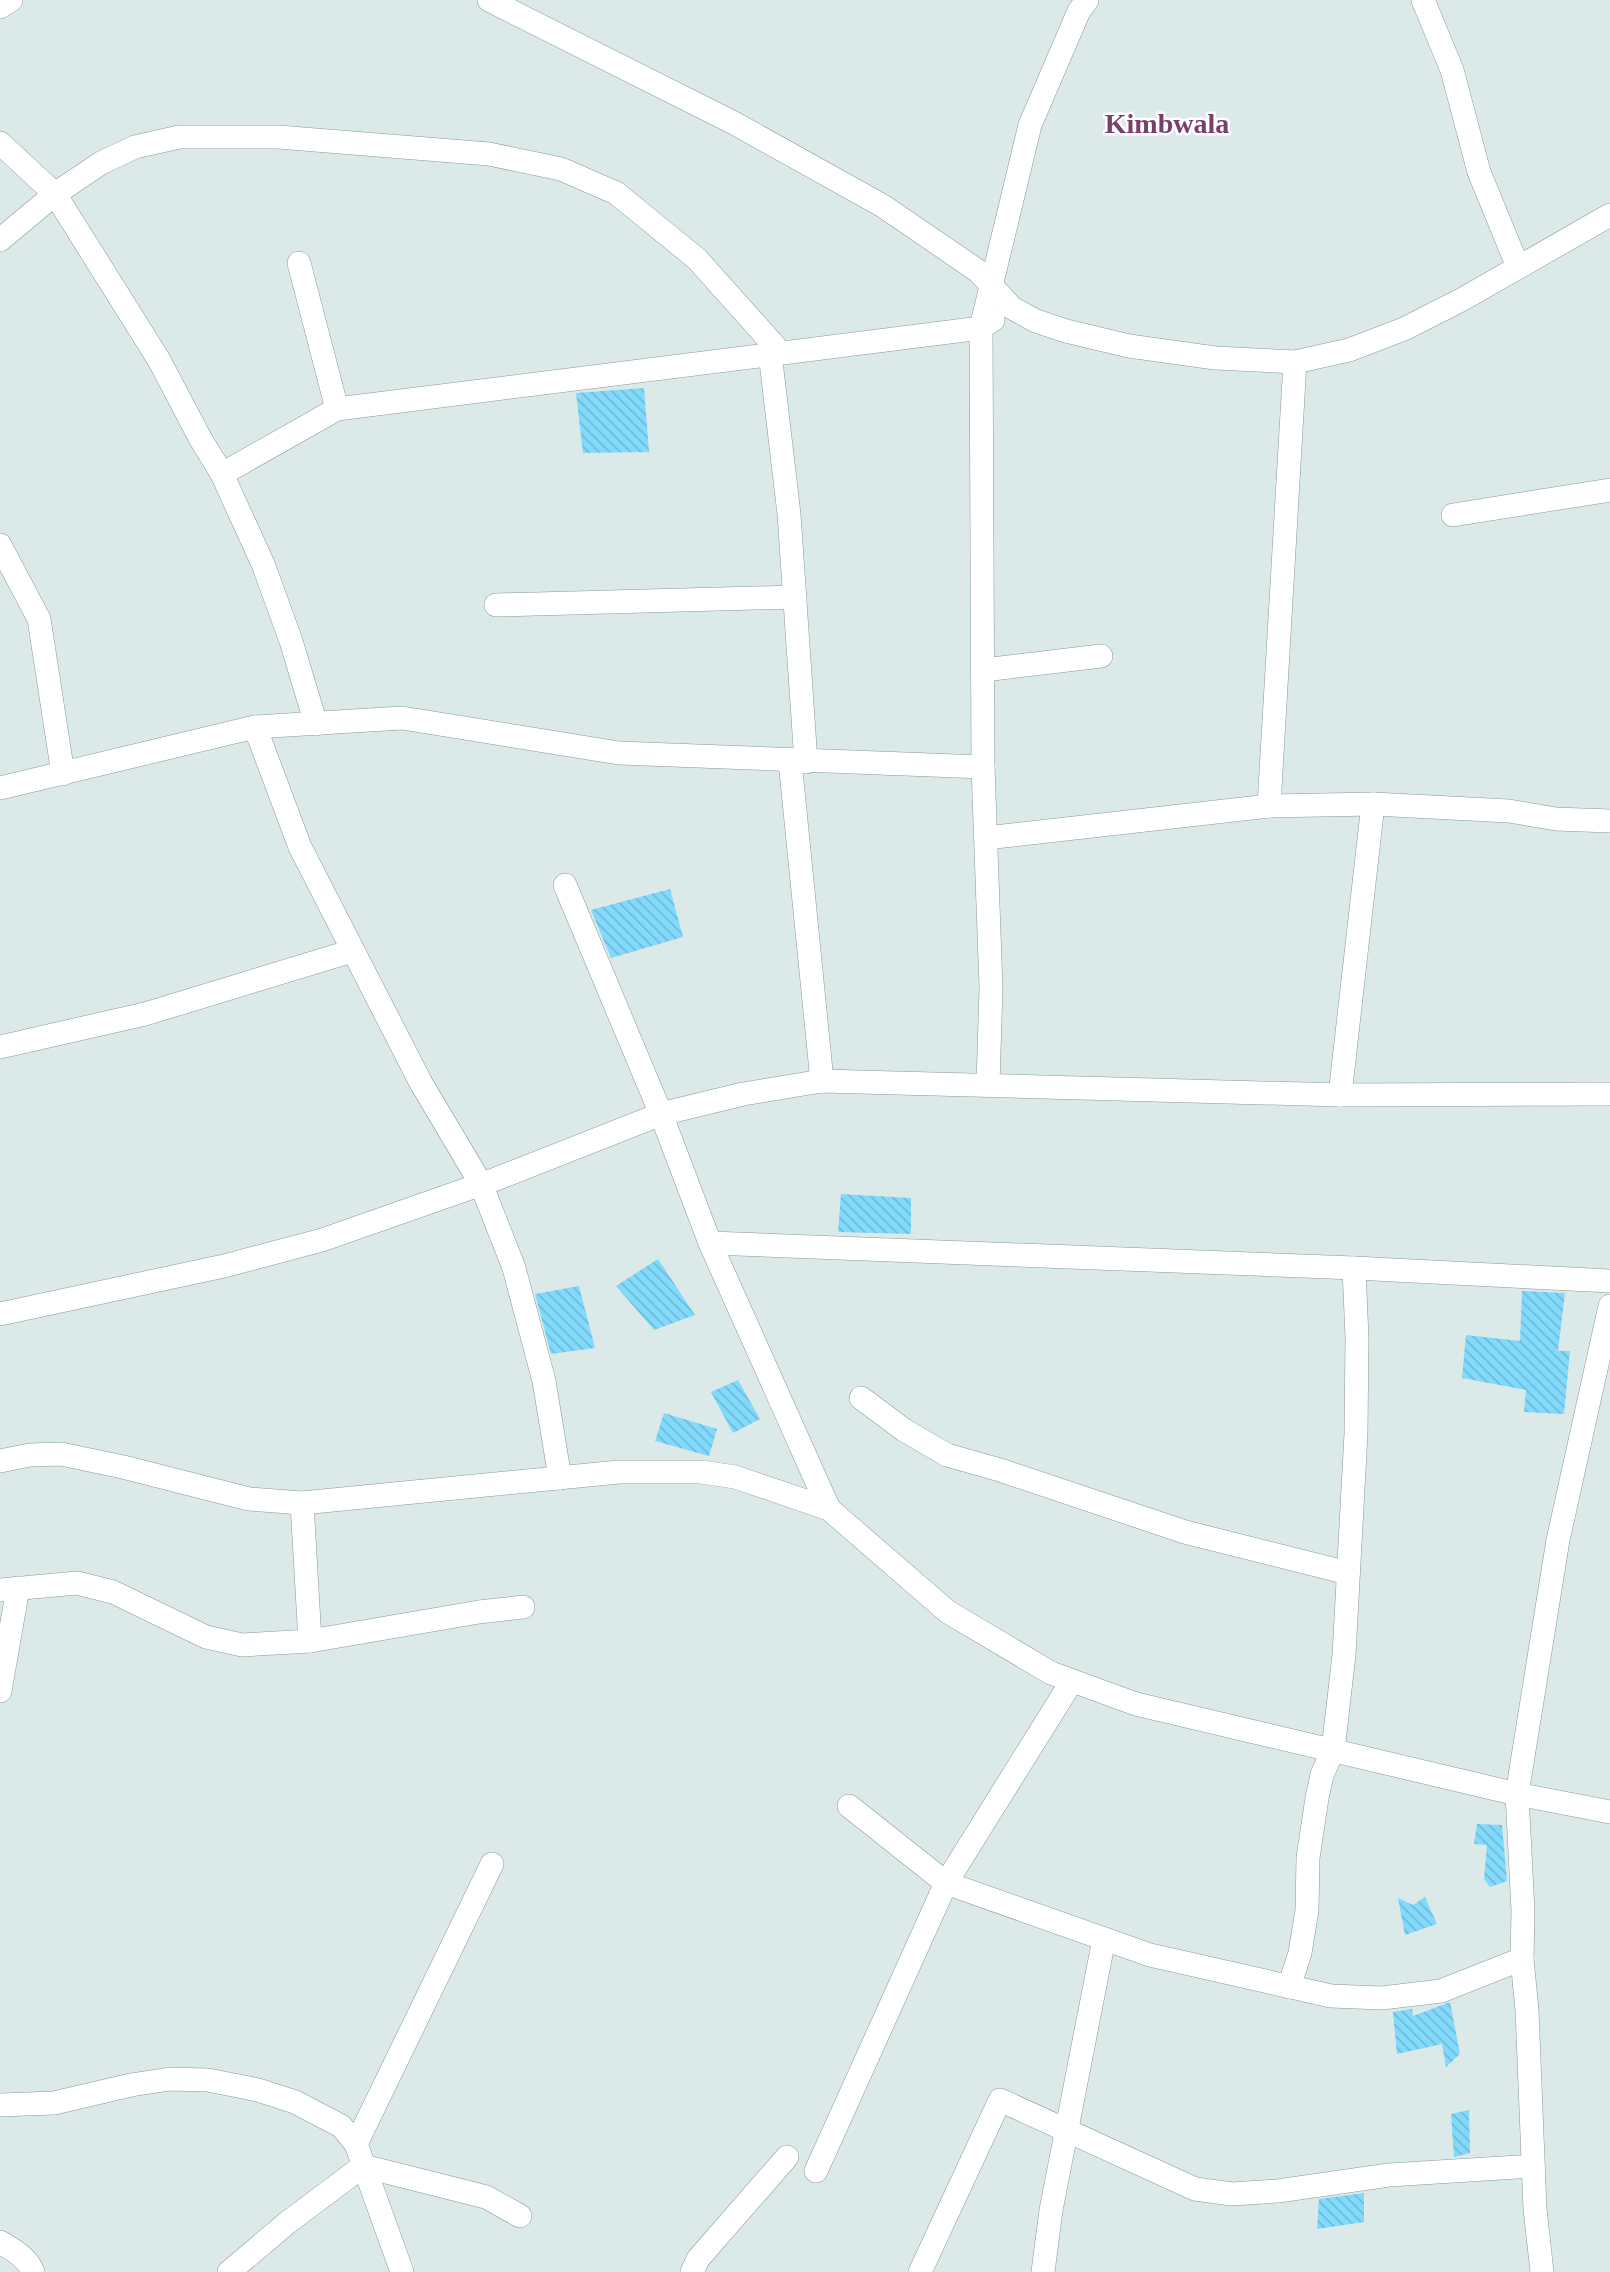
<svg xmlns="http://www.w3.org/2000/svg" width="1610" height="2272" viewBox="0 0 1610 2272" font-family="Georgia,serif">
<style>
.building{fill:url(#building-back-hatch)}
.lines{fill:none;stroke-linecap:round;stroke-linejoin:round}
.street-casing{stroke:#8c9898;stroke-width:24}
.street{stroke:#fff;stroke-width:23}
.labels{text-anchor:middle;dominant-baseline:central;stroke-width:5;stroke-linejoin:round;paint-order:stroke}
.district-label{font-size:28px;font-weight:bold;fill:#773f6c;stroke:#fff}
</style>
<defs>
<pattern id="building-back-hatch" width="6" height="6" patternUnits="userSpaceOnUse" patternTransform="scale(1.75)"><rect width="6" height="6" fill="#81dafc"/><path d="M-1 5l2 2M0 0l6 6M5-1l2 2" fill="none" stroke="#6fbad7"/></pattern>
</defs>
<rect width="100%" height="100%" fill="#dbe9e9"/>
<g class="building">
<path d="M644,388L649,452L583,453L576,393Z"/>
<path d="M670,889L683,937L611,958L591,910Z"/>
<path d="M841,1194L911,1198V1234L838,1232Z"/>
<path d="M658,1259L695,1315L654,1330L616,1286Z"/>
<path d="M579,1286L595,1348L551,1354L535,1294Z"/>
<path d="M1522,1291L1565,1293L1558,1351H1570L1564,1414L1524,1412L1526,1390L1462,1378L1466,1335L1520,1341Z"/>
<path d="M738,1380L760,1419L733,1433L711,1392Z"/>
<path d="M664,1413L717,1429L709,1456L655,1441Z"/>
<path d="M1477,1824L1502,1825L1507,1881L1490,1887L1484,1879L1487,1845L1474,1844Z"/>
<path d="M1425,1897L1437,1924L1405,1935L1398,1898L1413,1905Z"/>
<path d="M1450,2002L1460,2054L1446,2067L1442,2044L1397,2054L1393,2012L1412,2009L1413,2016Z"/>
<path d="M1469,2110L1470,2153L1454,2157L1451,2114Z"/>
<path d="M1364,2193V2222L1317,2229L1319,2199Z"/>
</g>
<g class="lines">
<defs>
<g id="street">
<path d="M489,0L734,123L883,206L978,271L1012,308L1036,321L1066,331L1129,346L1215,358L1295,362L1349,350L1404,329L1463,299L1610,215"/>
<path d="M1423,0L1452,70L1479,172L1518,267"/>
<path d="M0,7L11,0"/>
<path d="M0,143L55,194L159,360L200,438L222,474L263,564L291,641L316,724"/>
<path d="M0,240L55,194L101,163L135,147L179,137H278L489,154L561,169L616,193L697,259L780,352"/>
<path d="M299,263L337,409"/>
<path d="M770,353L789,514L806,762"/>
<path d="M222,474L337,409L981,328L1030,125L1079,11L1087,0"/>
<path d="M1453,515L1610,490"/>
<path d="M0,545L39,619L63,774"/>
<path d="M496,605L795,597"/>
<path d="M984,670L1101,656"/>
<path d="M255,727L300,847L421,1083L481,1184L514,1268L544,1381L560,1478"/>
<path d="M790,761L822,1081"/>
<path d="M0,788L255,727L402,718L619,753L983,767"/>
<path d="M1269,806L1295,362"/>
<path d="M986,838L1269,806L1373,804L1509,811L1556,819L1610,821"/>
<path d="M565,885L661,1114L710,1243L829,1509"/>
<path d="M0,1047L145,1014L352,951"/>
<path d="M988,1084L991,988L983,767L981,328L993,320"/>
<path d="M1340,1095L1373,804"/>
<path d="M710,1243L1354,1268L1610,1281"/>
<path d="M0,1314L224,1266L322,1240L496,1179L661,1114L743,1094L822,1081L1340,1095L1610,1094"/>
<path d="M861,1398L904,1430L947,1455L1000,1470L1185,1532L1348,1573"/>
<path d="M0,1461L30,1455L61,1454L123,1467L249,1499L302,1503L619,1472H701L735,1477L829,1509L948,1612L1051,1673L1136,1704L1517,1794L1610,1812"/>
<path d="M302,1503L310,1641"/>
<path d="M0,1590L77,1583L113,1592L206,1637L242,1645L310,1641L479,1612L523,1607"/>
<path d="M0,1691L18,1588"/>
<path d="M849,1806L946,1883L1150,1955L1331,1996L1382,1998L1441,1991L1522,1959L1523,1911L1517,1794L1558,1540L1610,1306"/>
<path d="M1522,1959L1527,2010L1535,2209L1542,2272"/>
<path d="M1289,1987L1300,1953L1307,1910L1308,1858L1317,1798L1322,1775L1333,1750L1344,1655L1356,1433L1357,1338L1354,1268"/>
<path d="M0,2105L54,2103L131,2085L170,2079L208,2080L258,2090L295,2102L341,2126L356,2144L402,2272"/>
<path d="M356,2144L492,1864"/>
<path d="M816,2171L946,1883L1072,1681"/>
<path d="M0,2242C13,2250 27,2257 33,2272"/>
<path d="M229,2272L287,2223L363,2166L486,2197L520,2216"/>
<path d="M692,2272L698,2259L787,2157"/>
<path d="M920,2272L1000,2100L1195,2189L1232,2194L1278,2191L1389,2175L1533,2166"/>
<path d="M1043,2272L1051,2210L1104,1939"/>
</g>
</defs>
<use href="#street" class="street-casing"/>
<use href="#street" class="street"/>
</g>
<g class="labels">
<g class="district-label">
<text x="1167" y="123">Kimbwala</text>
</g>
</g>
</svg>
